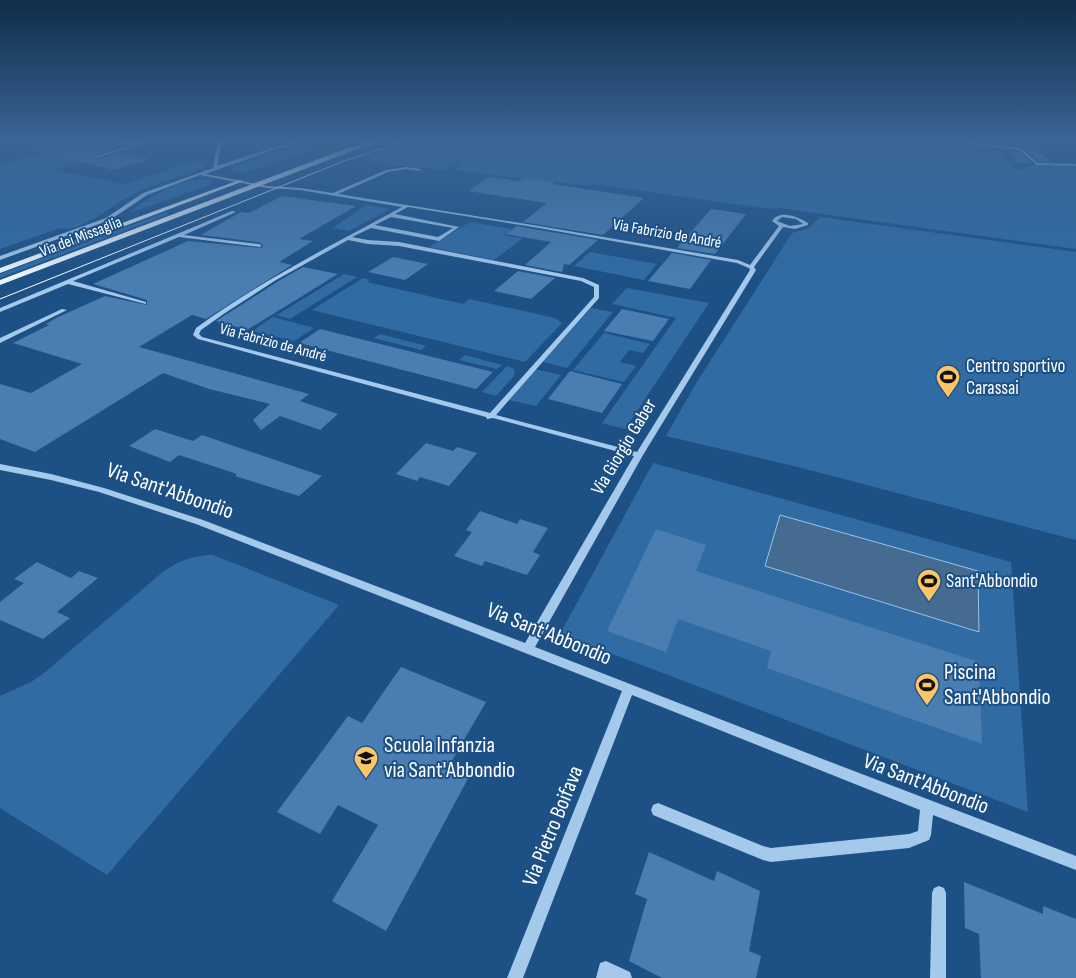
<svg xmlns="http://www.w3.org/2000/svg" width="1076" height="978" viewBox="0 0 1076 978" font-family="'Sofia Sans Condensed',sans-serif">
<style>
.green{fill:#306ba4}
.water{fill:#456b91;stroke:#98c4ed}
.building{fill:#4a7db1}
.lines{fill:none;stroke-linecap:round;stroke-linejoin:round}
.minor{fill:#a5c9eb;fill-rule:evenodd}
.major{fill:#e9f3fe;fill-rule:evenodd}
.tram{stroke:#fff;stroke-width:1}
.labels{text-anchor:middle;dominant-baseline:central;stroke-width:4;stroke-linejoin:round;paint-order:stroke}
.far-street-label{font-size:16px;fill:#fff;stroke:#1d5186}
.poi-label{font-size:19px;fill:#fff;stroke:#1d5186;text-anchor:start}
.street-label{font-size:19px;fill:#fff;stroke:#1d5186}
.near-street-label{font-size:22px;fill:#fff;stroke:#1d5186}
.near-poi-label{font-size:22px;fill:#fff;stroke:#1d5186;text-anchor:start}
</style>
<rect width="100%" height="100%" fill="#1d5186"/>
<g class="green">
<path d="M321,140H340L250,171L243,173L230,170L233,167L286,149Z"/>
<path d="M410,140H927L997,149L1017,171L1036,165L1076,167V249L779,208L772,209L593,184L590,186L453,170L463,164L459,163L444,170L391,165L358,158Z"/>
<path d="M49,152L87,159L53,170L126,184L191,162L207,161L203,168C178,178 150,184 126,198C109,207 80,234 60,228L0,249V165Z"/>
<path d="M205,179L213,181L211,182L213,184L129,213C150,196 178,180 205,179Z"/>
<path d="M220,192H222L167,212V215L0,278V274Z"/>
<path d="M366,205L390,209L349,231L333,228Z"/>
<path d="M820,217L1076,252V540L802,468L666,436L695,385L792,233L809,228Z"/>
<path d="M470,222L512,229L504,235L523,238L494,260L429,247Z"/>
<path d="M590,252L657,264L644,280L574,266Z"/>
<path d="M344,274L357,277L290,319L277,315Z"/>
<path d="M363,278L370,280L367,282L463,304L469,299L555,318L562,323L525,362L312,310Z"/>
<path d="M627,288L709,303L625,429L602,423L676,318L612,304Z"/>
<path d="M591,308L613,312L567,368L543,362Z"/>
<path d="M273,317L314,328L294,341L252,331Z"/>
<path d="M604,333L650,344L643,353L629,350L620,362L636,366L624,382L573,370Z"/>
<path d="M380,334L426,346L421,350L374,338Z"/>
<path d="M465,355L502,365L497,369L459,360Z"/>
<path d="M507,366L514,369L515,373L513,377L496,396L482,392Z"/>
<path d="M535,369L561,375L536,406L509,400Z"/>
<path d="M653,463L1011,562L1028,812L560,634Z"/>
<path d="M213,555L339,605L107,875L0,808V696L31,682L44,673L164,571C181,560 194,555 213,555Z"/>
</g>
<path class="water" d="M780,515L978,571L979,632L765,566Z"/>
<g class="building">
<path d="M59,140H79L119,146L95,154V160L120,153L150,159L114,170L29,149Z"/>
<path d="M1007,143L1026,144L1053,162L1039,161L1022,147Z"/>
<path d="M1010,151L1018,152L1032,163H1016Z"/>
<path d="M489,177L519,181L524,178L555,182L552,184L644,198L603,235L523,222L547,203L468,191Z"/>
<path d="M282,196L356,206L299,239L313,241L279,262L292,265L206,319L192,315L139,347L309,394L300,401L338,414L320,430L280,416L261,430L253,420L270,404L209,389L163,373L35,452L0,439V384L31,393L82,364L13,343L49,325L46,324L56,318L105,296L147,305V300L93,284L188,241L262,248L263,245L259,242L201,235L241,212L249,213Z"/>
<path d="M711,209L746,214L715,254L677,248Z"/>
<path d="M517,226L539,230L598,240L569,265L564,264L562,272L525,265L551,242L506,234Z"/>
<path d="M672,253L711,260L690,289L648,281Z"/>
<path d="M393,257L428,264L405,280L368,272Z"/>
<path d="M303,267L338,274L247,330L216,321L277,282Z"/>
<path d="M518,271L555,278L531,299L494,291Z"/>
<path d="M622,309L669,319L653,341L604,331Z"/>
<path d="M320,329L493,372L476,389L299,343Z"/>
<path d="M570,371L622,384L602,413L548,399Z"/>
<path d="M155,429L193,441L202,435L322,476L299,496L235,476L237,474L179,455L170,462L129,446Z"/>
<path d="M426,443L453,451L457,447L477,453L449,486L420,477L417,481L396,474Z"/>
<path d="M480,511L517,524L520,519L548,528L533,552L540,555L527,575L485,561L482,566L454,556L472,532L466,530Z"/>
<path d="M656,529L706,545L696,571L979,662L982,744L767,668L771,651L678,619L666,652L607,631Z"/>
<path d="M37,562L71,578L79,571L98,578L57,612L70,618L43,639L0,620V602L24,583L14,579Z"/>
<path d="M401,667L486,702L450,764L471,773L386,931L332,901L378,825L338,805L320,834L277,812L348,716L362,723Z"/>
<path d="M649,852L714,881L717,871L760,891L749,951L761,956L756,978H662L629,961L647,899L635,894Z"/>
<path d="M964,882L1043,914V906L1076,919V978H981L979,934L965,928Z"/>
</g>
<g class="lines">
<g class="minor">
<path d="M101,140L133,143L135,144L150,140H155L96,158V156L133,145Z"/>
<path d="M218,140H222L217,166L268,149L304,140H310L270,151L205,174L267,186L300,188L333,193L386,170L406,167L420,169L421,171L406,169L388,172L338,194L539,226L738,260L750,265L779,226L772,221C780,209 798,217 808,223V225L795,229L783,227L754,267L756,270L643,455L535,647L820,758L1076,856V870L933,815L931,835L929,840L909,848L771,862L763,860L653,815L651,810L653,805L658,803L763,846L771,848L909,834L918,831L920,810L632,695L523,978H507L622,691L196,524L99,492L51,480L0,470V464L51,474L104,488L203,520L525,643L634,456L493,418L487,419L486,417L198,339L193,335L196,328C261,281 332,245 402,207L300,190L267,188L200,175L147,195L110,220L0,260V256L106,218L143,193L213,168ZM408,207L539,228L737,263L749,268L750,270L637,452L496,415L599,298V285L583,278L399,242L368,240L352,237L371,228L439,241L459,227L395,214ZM391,217L453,228L438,237L375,225ZM782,217L796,219L803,224L790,226L777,221ZM348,240L368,244L399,246L581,281L594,287V297L490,413L202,337L199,334L201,330L225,313L276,280Z"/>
<path d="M968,140H972V143L1021,148L1038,163L1076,164V166L1037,165L1019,150L970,145L968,144Z"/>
<path d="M232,211L236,212L184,235L259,244L261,245V247L179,237L73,281L146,302V304L68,284L0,312V308Z"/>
<path d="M62,309L67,310L0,343V338Z"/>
<path d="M939,886L944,888L946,893V978H930L932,893L934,888Z"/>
<path d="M606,961L630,972L632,978H596L600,963Z"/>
</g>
<g class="major">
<path d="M373,140H381L0,285V280L337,152Z"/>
<path d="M239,180L244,181L0,273V268Z"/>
</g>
<path class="tram" d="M0,299L344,161L408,140"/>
</g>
<linearGradient id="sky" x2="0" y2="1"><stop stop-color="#102d4a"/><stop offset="0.51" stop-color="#3a6595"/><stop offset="1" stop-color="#3a6595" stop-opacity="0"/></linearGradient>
<rect width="1076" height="277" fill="url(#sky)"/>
<defs>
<symbol id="stadium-pin" viewBox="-11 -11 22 30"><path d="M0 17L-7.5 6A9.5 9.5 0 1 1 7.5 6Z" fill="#fbc663" stroke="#1d5186"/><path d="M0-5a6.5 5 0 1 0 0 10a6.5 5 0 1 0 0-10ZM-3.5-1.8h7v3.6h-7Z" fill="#111"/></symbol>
<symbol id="school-pin" viewBox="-11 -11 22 30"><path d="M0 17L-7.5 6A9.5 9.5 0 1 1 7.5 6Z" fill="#fbc663" stroke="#1d5186"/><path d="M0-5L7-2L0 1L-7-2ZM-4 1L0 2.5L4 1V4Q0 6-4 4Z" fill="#111"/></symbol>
</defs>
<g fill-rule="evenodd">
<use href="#stadium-pin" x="934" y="363" width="28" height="38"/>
<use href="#stadium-pin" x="915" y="567" width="28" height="38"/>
<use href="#stadium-pin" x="913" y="671" width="28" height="38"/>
<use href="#school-pin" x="352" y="744" width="28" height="38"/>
</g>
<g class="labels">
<g class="far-street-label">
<text transform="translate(667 234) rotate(10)">Via Fabrizio de André</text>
<text transform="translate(81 237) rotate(-21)">Via dei Missaglia</text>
<text transform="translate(273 343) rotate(15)">Via Fabrizio de André</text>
</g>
<g class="poi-label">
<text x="966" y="366">Centro sportivo<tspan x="966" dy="22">Carassai</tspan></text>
<text x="946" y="581">Sant'Abbondio</text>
</g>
<g class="street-label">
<text transform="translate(624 447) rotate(-59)">Via Giorgio Gaber</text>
</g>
<g class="near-street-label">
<text transform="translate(170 491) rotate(19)">Via Sant'Abbondio</text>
<text transform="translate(549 634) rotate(22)">Via Sant'Abbondio</text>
<text transform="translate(926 784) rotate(21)">Via Sant'Abbondio</text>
<text transform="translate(553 826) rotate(-68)">Via Pietro Boifava</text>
</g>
<g class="near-poi-label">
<text x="944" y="672">Piscina<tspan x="944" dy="25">Sant'Abbondio</tspan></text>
<text x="384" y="745">Scuola Infanzia<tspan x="384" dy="25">via Sant'Abbondio</tspan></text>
</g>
</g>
</svg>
